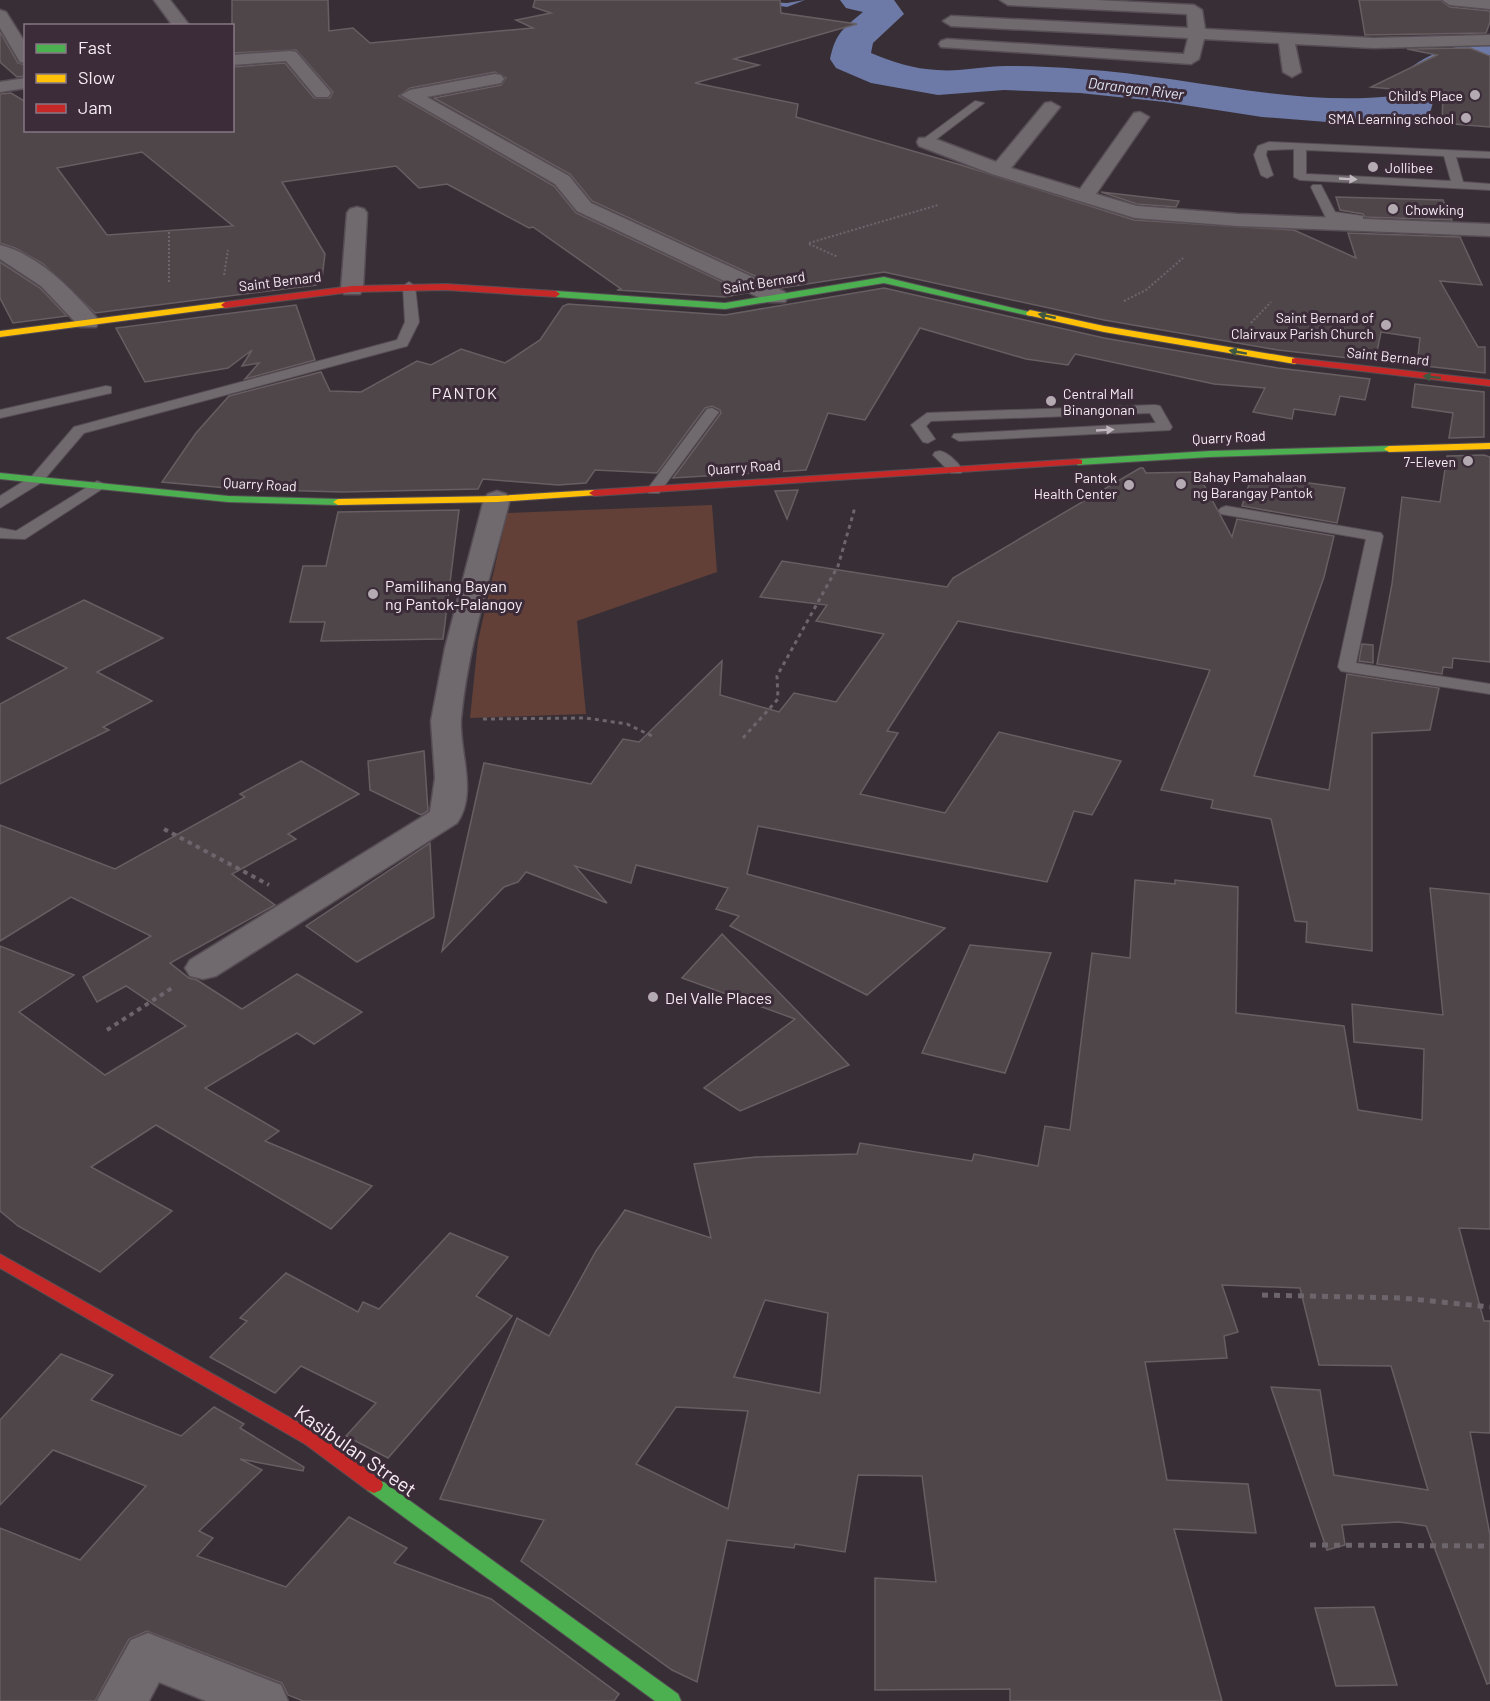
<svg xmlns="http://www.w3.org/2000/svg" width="1490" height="1701" viewBox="0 0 1490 1701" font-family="Barlow,sans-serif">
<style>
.green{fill:#624038}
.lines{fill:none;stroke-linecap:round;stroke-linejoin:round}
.stream{fill:#6d7aa8;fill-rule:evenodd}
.river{fill:#6d7aa8;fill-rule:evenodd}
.building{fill:#4f464a;stroke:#675e62;stroke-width:1.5;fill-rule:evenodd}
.lane-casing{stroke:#574e55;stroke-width:2}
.street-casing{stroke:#574e55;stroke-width:3}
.fast-casing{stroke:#574e55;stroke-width:2}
.slow-casing{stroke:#574e55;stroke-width:2}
.jam-casing{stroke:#574e55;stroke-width:2}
.path-far3{stroke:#6c656b;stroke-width:2;stroke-dasharray:2 2;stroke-linecap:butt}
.path-far2{stroke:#6c656b;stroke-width:3;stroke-dasharray:4 4;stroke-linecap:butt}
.path-far1{stroke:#6c656b;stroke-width:4;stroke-dasharray:4.5 4.5;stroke-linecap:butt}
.path{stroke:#6c656b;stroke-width:5;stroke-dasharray:6 6;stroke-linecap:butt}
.lane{fill:#706a6f;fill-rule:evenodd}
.street{fill:#706a6f;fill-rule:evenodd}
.fast{fill:#4caf50;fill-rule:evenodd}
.slow{fill:#ffc107;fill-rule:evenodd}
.jam{fill:#c62828;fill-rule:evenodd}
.oneway{fill:#c1b8bf}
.oneway2{fill:#425941}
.poi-dot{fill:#b4aab2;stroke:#3c2b39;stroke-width:2}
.labels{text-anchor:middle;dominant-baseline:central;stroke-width:6;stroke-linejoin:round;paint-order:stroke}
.far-poi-label{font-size:14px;fill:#f7ecf4;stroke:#3c2b39;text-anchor:end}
.far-street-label{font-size:14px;fill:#f7ecf4;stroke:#3c2b39}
.far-water-label{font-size:15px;font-style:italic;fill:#dde2f1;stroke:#3c2b39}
.far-quarter-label{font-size:16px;letter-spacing:1.5px;fill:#f7ecf4;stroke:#3c2b39}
.poi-label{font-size:16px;fill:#f7ecf4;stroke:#3c2b39;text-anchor:start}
.near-street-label{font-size:20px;fill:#f7ecf4;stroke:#3c2b39}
</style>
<rect width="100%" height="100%" fill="#382f36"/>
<path class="green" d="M712,505L717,572L577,621L586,714L470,718L478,641L507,513Z"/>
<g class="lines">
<path class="stream" d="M738,0L787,3L805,0L787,7Z"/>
<path class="river" d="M840,0H894L904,14L873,43L871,53C892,62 914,69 937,70C960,72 983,66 1006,66C1030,66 1055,67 1079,69C1182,75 1290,107 1393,96C1402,56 1456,45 1490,41V65C1472,67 1448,73 1437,89C1432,97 1434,107 1428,116L1365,125L1262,117L1165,102L1080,93L1004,90L938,95L871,83L836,68L830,59C836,32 843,29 863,12L846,8Z"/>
</g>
<g class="building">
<path d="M232,0H328L329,31L353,28L370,43L533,28L516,20L551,13L533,7L535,0H780L781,13L857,24L734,59L759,65L695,83L798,104L796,117L961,165L1134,220L1294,230L1356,258L1348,233L1460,237L1482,285L1440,281L1478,347H1485V373L1417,365L1420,338L1381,332L1375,361L1278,350L1104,320L884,272L781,288L592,201L570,174L434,98L501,85L506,78L495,72L410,88L399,96L554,186L576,213L746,293L725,297L617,290L621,289L533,227L529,228L447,184L419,188L396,166L282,182L325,254L322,278L315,279L316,285L95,313L42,263L15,248L0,243V94L11,93L26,102V130H232V67L285,63L314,98H330L333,92L296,50L232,53ZM142,152L233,226L107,235L57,168Z"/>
<path d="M1359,0H1440L1450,7L1490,11V22L1486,33L1365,35Z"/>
<path d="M0,32L18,63L26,65V76L17,77L0,62Z"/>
<path d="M1470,48L1490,56V127L1442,123L1443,94L1371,87L1437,55L1407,49Z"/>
<path d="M1101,192L1179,201L1176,207L1137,204Z"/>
<path d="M1336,197L1443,200L1452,220L1365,217L1363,214L1340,210Z"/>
<path d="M0,262L40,288L67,316L13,323L0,298Z"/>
<path d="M884,288L1104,338L1278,368L1370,379L1365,400L1340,396L1335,415L1294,409L1292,419L1253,412L1265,388L1214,384L1075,354L1068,365L1026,359L920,328L865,420L828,413L806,470L673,478L721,413L720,410L712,406L705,408L657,473L595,470L586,483L558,485L483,479L478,489L342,492L238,489L162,482L196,433L229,396L321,372L330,391L361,392L417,361L431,365L461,349L505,363L540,340L563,306L568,304L725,315Z"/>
<path d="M296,305L315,360L245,379L259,363L242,366L252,350L228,368L145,382L116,328Z"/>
<path d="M1415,384L1484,392V437L1449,438L1453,413L1412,407Z"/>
<path d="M1484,455L1490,457V662L1453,658L1452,668L1443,667L1442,674L1377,664L1392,584L1402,497L1440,502L1447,456Z"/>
<path d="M1140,468H1143L1146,473L1197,472L1232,537L1237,519L1334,536L1324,577L1254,776L1329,790L1347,674L1439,688L1430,730L1372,733V951L1306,942L1307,922L1295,921L1271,819L1211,808L1213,800L1161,790L1210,670L958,621L887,731L898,733L860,794L945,813L999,732L1121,761L1092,815L1074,811L1047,882L758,826L747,874L945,928L867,995L730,926L739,916L716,909L728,888L636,865L631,883L575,866L607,903L526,872L518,882L504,887L442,951L484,763L591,784L623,739L639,742L722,661L720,695L779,712L794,693L836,702L884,634L816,621L827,605L760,597L782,561L947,587L953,578Z"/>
<path d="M1252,475L1345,488L1337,523L1242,506Z"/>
<path d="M798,490L787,519L775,491Z"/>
<path d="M459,510L443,639L321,641L325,622H290L303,566H326L338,512Z"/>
<path d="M84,600L163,638L97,672L152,701L103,727L109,730L0,784V704L67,668L7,638Z"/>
<path d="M1362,644L1373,645V663L1359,661Z"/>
<path d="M424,751L428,811L421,815L370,790L368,761Z"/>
<path d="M301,761L359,794L288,834L296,839L232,874L275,905L170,963L189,978L197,980L242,1009L297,974L362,1012L314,1044L297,1033L205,1088L279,1131L265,1141L372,1186L331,1229L156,1125L91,1167L172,1211L100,1272L18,1226L0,1211V946L74,975L19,1012L105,1075L186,1026L126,986L97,1002L83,977L151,936L71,897L0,941V825L115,869L245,797L240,794Z"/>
<path d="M430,843L434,917L357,962L306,926Z"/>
<path d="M1135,880L1175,884V880L1238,887L1236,1013L1344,1026L1358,1110L1422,1120L1424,1049L1354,1042L1352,1004L1443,1015L1430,888L1490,894V1229L1459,1228L1484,1321H1490V1433L1470,1432L1490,1535V1683L1487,1684L1426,1526L1399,1522L1342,1525L1345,1545L1327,1550L1271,1387L1320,1390L1334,1475L1428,1490L1391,1366L1319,1365L1300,1288L1222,1285L1238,1332L1224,1336L1227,1358L1145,1362L1167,1480L1248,1484L1256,1533L1174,1529L1222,1701H1010V1689L875,1690V1578L936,1582L922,1476L858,1475L845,1552L795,1544L794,1548L727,1540L697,1682L672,1670L521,1561L544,1520L440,1499L517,1318L549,1336L596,1251L625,1210L711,1238L694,1164L756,1157L857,1154L860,1143L972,1161L974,1154L1038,1166L1045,1126L1070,1130L1092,953L1130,958ZM765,1300L828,1313L820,1393L734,1377ZM676,1407L748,1411L728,1509L636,1464Z"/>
<path d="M722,934L801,1015L849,1065L740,1111L704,1088L795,1019L682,978Z"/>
<path d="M970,945L1051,953L1005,1073L922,1053Z"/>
<path d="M450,1233L508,1257L476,1296L512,1316L388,1458L346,1436L376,1403L301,1366L275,1393L210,1357L247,1321L240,1318L286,1273L358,1312L363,1302L379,1309Z"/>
<path d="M61,1354L113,1375L91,1400L181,1436L214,1407L244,1424L240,1428L304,1467L303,1471L240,1459L262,1470L199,1531L213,1538L197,1556L286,1587L349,1517L407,1548L394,1563L491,1599L619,1694L614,1701H303L288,1695L282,1683L147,1631L129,1639L95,1701H0V1528L80,1560L146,1486L53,1450L0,1505V1420Z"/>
<path d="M1374,1607L1397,1685L1336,1686L1315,1608Z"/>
</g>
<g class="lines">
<defs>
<g id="lane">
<path d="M975,101L984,103L930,144H922V140Z"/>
<path d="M1269,142L1490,152V158L1456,157L1463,182L1490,184V190L1300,180L1294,177V149L1267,150L1266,155L1273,175L1267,178L1261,175L1254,155L1258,146ZM1306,150L1444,156L1451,181L1306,174Z"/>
<path d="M1313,185H1321L1335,212L1363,216V222L1326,218L1311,187Z"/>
<path d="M409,282L415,286L419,322L407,346L84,433L42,482L0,508V496L32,476L74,427L397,340L405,322L403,286Z"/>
<path d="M106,386L111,387V393L0,418V410Z"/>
<path d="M1155,405L1160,406L1172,427L1170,430L959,441L952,437L954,434L1156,423L1150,413L931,421L926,426L935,439L928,443L923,442L911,425L927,413Z"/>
<path d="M712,408L719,412L659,493H649L646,490L649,487L707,409Z"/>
<path d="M940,451C949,453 958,463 963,470L961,473H951L933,455L935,452Z"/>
<path d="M97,481L102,483L105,486L102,489L25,539L0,538V528L16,531Z"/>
<path d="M1226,506L1381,533L1383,536L1356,663L1490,684V694L1341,671L1338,667L1366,539L1221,514L1218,511L1221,508Z"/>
</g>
<g id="street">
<path d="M154,0H170L190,26H173Z"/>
<path d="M1000,0H1095L1194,5L1202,10L1205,29L1373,38L1490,35V45L1373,48L1295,44L1301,72L1292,77L1283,72L1279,43L1204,39L1199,59L1191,64L941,47L939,44L941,41L947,39L1184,54L1188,38L951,26L943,21L951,16L1188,28L1187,14L1008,5Z"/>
<path d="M1442,0H1490V9L1450,5Z"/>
<path d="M0,10L6,12L26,44V63L20,62L0,28Z"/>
<path d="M290,51L296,52L328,89L331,93L328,97H316L286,61L232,65V55Z"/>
<path d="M495,74L501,75L504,79L501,83L427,97L569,176L591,203L785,292L788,297L785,302H769L577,211L555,184L401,95L410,90Z"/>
<path d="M26,78V88L0,92V82Z"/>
<path d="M1051,102L1060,107L1011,168L1080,189L1134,113L1140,112L1149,117L1096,194L1137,206L1238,214L1490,224V236L1238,226L1135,218L992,174L919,146L917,142L919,138H933L996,162L1045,103Z"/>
<path d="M357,207L364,209L367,213L363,289L360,294H344L341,289L347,213L350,209Z"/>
<path d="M0,245C39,255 70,288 96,317L99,322L96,327H80L41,286L0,259Z"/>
<path d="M497,491L506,494L510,499C492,571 468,645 461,719C459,752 478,793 457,823L216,976L203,979L190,976L185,968L190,960L430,812L435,778L431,721L445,648L484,499L488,494Z"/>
<path d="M148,1633L281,1685L288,1701H206L159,1682L149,1701H97L131,1640Z"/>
</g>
<g id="fast">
<path d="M884,277L1034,313L1030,316L884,283L725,309L556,297L552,294L556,291L725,303Z"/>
<path d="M1389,446L1394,449L1393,451L1210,457L1078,465L1073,462L1078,459L1210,451Z"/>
<path d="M0,473L228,496L338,499L343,502L338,505L228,502L0,479Z"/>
<path d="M374,1477L381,1480L678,1694L681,1701H655L367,1490L365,1485L367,1480Z"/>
</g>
<g id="slow">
<path d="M225,302L228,303V307L0,337V331Z"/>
<path d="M1030,310L1104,326L1295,358L1300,361L1295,364L1104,332L1027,315L1026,313Z"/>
<path d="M1490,443V449L1389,452L1384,449L1389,446Z"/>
<path d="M594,490L598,491V495L497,502L338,505L333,502L338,499L497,496Z"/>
</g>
<g id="jam">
<path d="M446,284L556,291L560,294L556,297L446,290L352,292L225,308L221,305L225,302L352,286Z"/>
<path d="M1295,358L1490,380V386L1292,363V359Z"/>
<path d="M1078,459L1082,460V464L594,496L589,493L594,490Z"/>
<path d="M0,1254L319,1434L381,1480L383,1485L381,1490L374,1493L367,1490L305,1444L0,1268Z"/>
</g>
</defs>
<use href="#lane" class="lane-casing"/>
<use href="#street" class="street-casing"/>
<use href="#fast" class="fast-casing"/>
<use href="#slow" class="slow-casing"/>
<use href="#jam" class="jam-casing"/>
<g class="path-far3">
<path d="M169,232V284"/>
<path d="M809,243L938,205"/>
<path d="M809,244L838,257"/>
<path d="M224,275L228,250"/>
<path d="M1124,301L1146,290L1183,258"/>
<path d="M1251,323L1271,302"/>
</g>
<g class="path-far2">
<path d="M483,719L586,718L627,724L654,737"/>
<path d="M743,738L778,699L777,676L838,566L854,511L852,507"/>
</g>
<g class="path-far1">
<path d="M164,829L269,885"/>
<path d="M107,1030L172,988"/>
</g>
<g class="path">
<path d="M1262,1295L1402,1298L1490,1307"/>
<path d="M1310,1545L1490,1546"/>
</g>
<use href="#lane" class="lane"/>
<use href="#street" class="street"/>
<use href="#fast" class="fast"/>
<use href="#slow" class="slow"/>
<use href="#jam" class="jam"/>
</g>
<defs><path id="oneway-solid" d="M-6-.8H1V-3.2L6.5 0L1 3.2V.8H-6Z" transform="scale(1.5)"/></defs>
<g class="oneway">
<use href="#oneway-solid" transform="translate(1348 179) rotate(3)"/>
<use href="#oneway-solid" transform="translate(1105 430) rotate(-3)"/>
</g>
<g class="oneway2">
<use href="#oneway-solid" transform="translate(1047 316) rotate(-167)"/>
<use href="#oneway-solid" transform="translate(1238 352) rotate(-170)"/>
<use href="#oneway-solid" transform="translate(1432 377) rotate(-174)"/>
</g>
<g class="poi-dot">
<circle cx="1475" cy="95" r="6"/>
<circle cx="1466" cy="118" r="6"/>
<circle cx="1373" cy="167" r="6"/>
<circle cx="1393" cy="209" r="6"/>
<circle cx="1386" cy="325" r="6"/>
<circle cx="1051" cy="401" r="6"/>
<circle cx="1468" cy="461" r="6"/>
<circle cx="1181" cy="484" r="6"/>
<circle cx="1129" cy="485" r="6"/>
<circle cx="373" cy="594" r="6"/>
<circle cx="653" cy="997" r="6"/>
</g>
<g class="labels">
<g class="far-poi-label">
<text x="1463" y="95">Child's Place</text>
<text x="1454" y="118">SMA Learning school</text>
<text x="1385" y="167" text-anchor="start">Jollibee</text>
<text x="1405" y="209" text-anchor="start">Chowking</text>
<text x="1374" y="317">Saint Bernard of<tspan x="1374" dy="16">Clairvaux Parish Church</tspan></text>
<text x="1063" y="393" text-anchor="start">Central Mall<tspan x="1063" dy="16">Binangonan</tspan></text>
<text x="1456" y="461">7-Eleven</text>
<text x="1193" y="476" text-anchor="start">Bahay Pamahalaan<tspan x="1193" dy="16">ng Barangay Pantok</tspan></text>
<text x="1117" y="477">Pantok<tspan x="1117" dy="16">Health Center</tspan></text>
</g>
<g class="far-street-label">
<text transform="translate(280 281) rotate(-7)">Saint Bernard</text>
<text transform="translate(764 282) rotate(-9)">Saint Bernard</text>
<text transform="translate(1388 356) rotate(6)">Saint Bernard</text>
<text transform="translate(1229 437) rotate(-3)">Quarry Road</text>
<text transform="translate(744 467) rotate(-4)">Quarry Road</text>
<text transform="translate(260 484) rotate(3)">Quarry Road</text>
</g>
<g class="far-water-label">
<text transform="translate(1136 88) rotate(7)">Darangan River</text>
</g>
<g class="far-quarter-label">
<text x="465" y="392">PANTOK</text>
</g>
<g class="poi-label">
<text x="385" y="585">Pamilihang Bayan<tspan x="385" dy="18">ng Pantok-Palangoy</tspan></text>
<text x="665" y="997">Del Valle Places</text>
</g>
<g class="near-street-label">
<text transform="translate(356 1450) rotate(35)">Kasibulan Street</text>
</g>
</g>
<rect x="24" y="24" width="210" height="108" fill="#3c2b39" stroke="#877884" stroke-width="1.5"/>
<rect x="36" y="44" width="30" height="9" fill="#4caf50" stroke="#877884" stroke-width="1.5"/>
<text x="78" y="54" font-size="18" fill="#f7ecf4">Fast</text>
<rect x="36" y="74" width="30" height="9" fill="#ffc107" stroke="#877884" stroke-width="1.5"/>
<text x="78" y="84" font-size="18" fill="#f7ecf4">Slow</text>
<rect x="36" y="104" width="30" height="9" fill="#c62828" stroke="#877884" stroke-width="1.5"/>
<text x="78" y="114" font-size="18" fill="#f7ecf4">Jam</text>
</svg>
